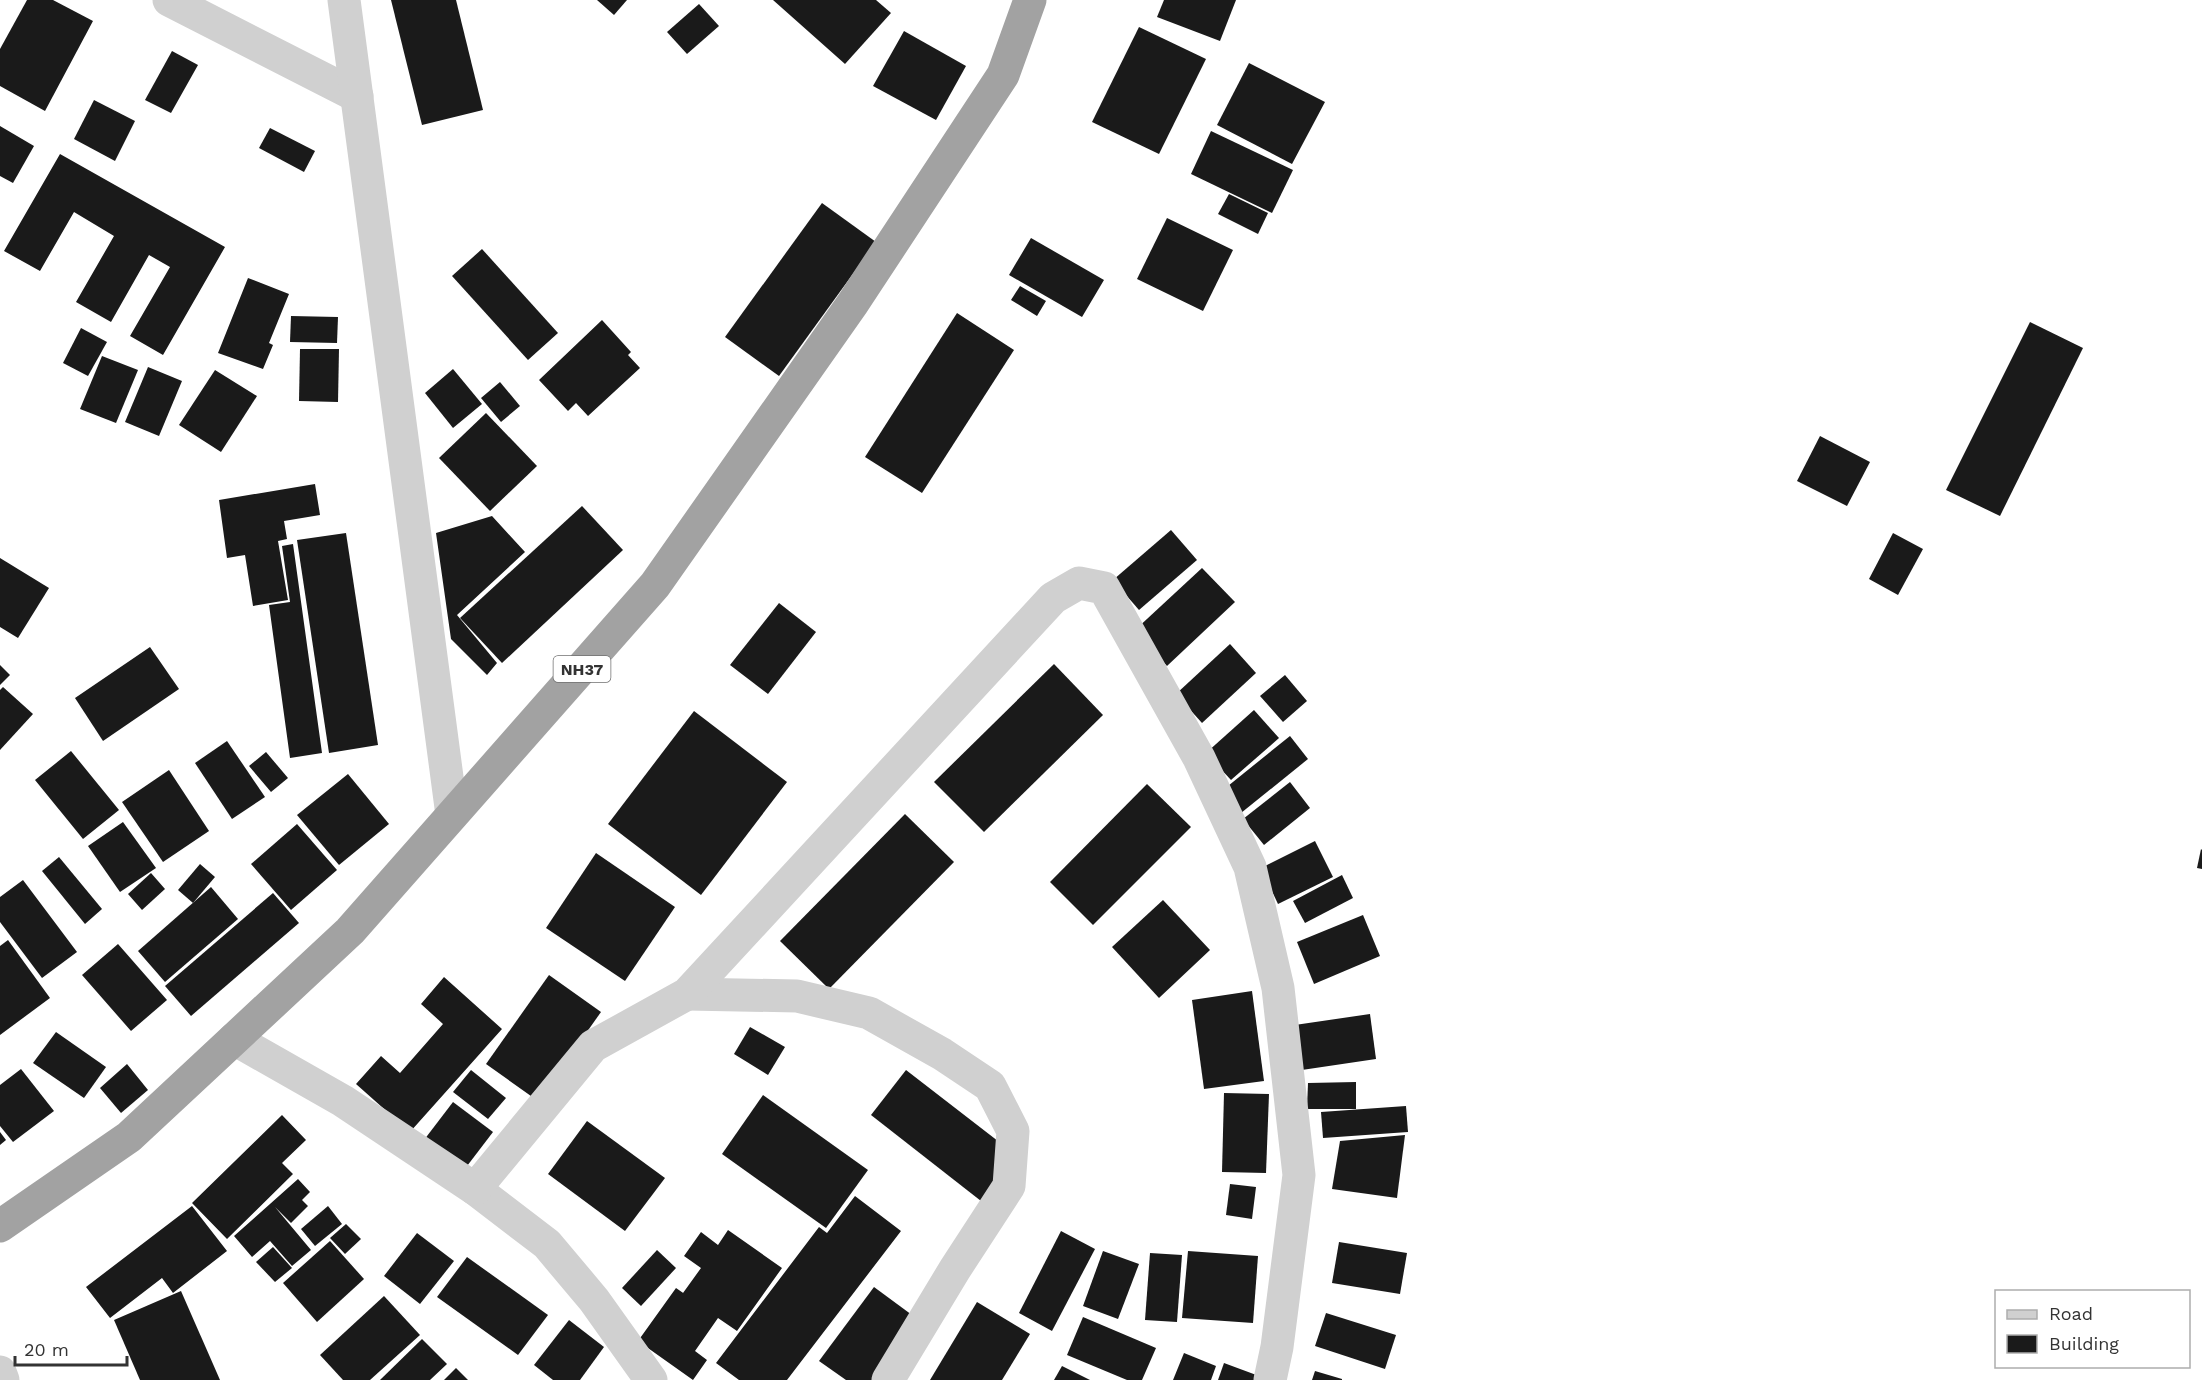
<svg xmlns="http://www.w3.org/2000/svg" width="2202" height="1380" viewBox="0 0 2202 1380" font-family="'Work Sans',sans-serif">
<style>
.building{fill:#1a1a1a}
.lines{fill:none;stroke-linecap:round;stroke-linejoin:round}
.minor{stroke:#d0d0d0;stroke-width:33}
.tertiary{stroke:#d0d0d0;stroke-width:33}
.trunk{stroke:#a2a2a2;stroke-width:33}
.labels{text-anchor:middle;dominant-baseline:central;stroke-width:6;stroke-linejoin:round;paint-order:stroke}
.shield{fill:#fff;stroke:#707070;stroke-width:1.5}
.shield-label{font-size:16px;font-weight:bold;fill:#333}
</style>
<rect width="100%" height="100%" fill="#fff"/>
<g class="building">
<path d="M27,0H53L93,21L45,111L0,86V49Z"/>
<path d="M391,0H456L483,110L422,125Z"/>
<path d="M597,0H627L614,15Z"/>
<path d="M773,0H876L891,13L845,64Z"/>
<path d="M1164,0H1236L1220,41L1157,17Z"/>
<path d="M699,4L719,26L687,54L667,32Z"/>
<path d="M1139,27L1206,59L1159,154L1092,122Z"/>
<path d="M904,31L966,66L936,120L873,86Z"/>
<path d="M172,51L198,65L171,113L145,100Z"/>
<path d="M1249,63L1325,102L1292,164L1217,125Z"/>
<path d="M94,100L135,121L115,161L74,139Z"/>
<path d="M0,126L34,146L13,183L0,176Z"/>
<path d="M270,128L315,151L304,172L259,148Z"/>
<path d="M1211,131L1293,170L1272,213L1191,174Z"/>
<path d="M60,154L225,247L163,355L130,336L170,267L149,255L111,322L76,302L114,236L74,212L40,271L4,251Z"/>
<path d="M1229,194L1268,213L1258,234L1218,214Z"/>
<path d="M822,203L876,242L779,376L725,337Z"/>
<path d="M1167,218L1233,250L1203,311L1137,279Z"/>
<path d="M1031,238L1104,280L1082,317L1009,275Z"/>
<path d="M482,249L558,333L528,360L452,276Z"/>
<path d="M248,278L289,294L269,343L273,345L263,369L218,353Z"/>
<path d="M1020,286L1046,301L1037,316L1011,300Z"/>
<path d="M957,313L1014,350L922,493L865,457Z"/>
<path d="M291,316L338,317L337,343L290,342Z"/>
<path d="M602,320L631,352L628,355L640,368L588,416L576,403L568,411L539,380Z"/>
<path d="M2030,322L2083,348L2000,516L1946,490Z"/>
<path d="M81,328L107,342L88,376L63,363Z"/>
<path d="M300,349H339L338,402L299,401Z"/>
<path d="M102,356L138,370L116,423L80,409Z"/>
<path d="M148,367L182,381L159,436L125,422Z"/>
<path d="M453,369L482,404L453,428L425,393Z"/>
<path d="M215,370L257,396L221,452L179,425Z"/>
<path d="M500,382L520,406L501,422L481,398Z"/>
<path d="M486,413L537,466L490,511L439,458Z"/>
<path d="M1820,436L1870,462L1847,506L1797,481Z"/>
<path d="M315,484L320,515L284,521L287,539L278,541L288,600L253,606L245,555L227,558L219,500Z"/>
<path d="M582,506L623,550L502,663L460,618Z"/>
<path d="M492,516L525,552L457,615L497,663L487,675L451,639L436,533Z"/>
<path d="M1171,530L1197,560L1139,610L1113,580Z"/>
<path d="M346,533L378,745L329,753L297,540Z"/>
<path d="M1893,533L1923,549L1898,595L1869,579Z"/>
<path d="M293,544L322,753L290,758L269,605L290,602L282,546Z"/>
<path d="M0,558L49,588L18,638L0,627Z"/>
<path d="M1202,568L1235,602L1167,666L1134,631Z"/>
<path d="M779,603L816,632L768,694L730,665Z"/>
<path d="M1230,644L1256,673L1202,723L1176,694Z"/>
<path d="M150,647L179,689L103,741L75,698Z"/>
<path d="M1054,664L1103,715L984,832L934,782Z"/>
<path d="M0,665L10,675L0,685Z"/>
<path d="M1285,675L1307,701L1283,722L1260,696Z"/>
<path d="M3,687L33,714L0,750V690Z"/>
<path d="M1254,710L1279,738L1231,780L1206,753Z"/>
<path d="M694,711L787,782L701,895L608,824Z"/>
<path d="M1290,736L1308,759L1241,813L1223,790Z"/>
<path d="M227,741L265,797L232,819L195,763Z"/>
<path d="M71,751L119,810L83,839L35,780Z"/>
<path d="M266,752L288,778L271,792L249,766Z"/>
<path d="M169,770L209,831L163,862L122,802Z"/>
<path d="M348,774L389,824L339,865L297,815Z"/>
<path d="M1290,782L1310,808L1264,845L1243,819Z"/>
<path d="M1147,784L1191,827L1093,925L1050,882Z"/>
<path d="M905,814L954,862L829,989L780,941Z"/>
<path d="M123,822L156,868L120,892L88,846Z"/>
<path d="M297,824L337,870L291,910L251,864Z"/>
<path d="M1315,841L1333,877L1278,904L1261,868Z"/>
<path d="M2201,849L2202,850V869L2197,868Z"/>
<path d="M596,853L675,907L625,981L546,928Z"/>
<path d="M59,857L102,909L85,924L42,871Z"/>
<path d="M200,864L215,877L193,903L178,890Z"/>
<path d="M151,873L165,889L142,910L128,894Z"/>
<path d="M1342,875L1353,898L1305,923L1293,901Z"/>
<path d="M23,880L77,952L42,978L0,922V897Z"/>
<path d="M211,887L238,919L165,982L138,951Z"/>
<path d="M273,893L299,923L191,1016L165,986Z"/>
<path d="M1163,900L1210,950L1159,998L1112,947Z"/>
<path d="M1363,915L1380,956L1314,984L1297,942Z"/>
<path d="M8,940L50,998L0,1035V946Z"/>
<path d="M118,944L167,1000L131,1031L82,975Z"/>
<path d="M549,975L601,1012L538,1101L486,1064Z"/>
<path d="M444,977L502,1029L410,1132L356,1084L381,1056L400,1073L443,1024L421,1004Z"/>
<path d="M1252,991L1264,1081L1204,1089L1192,1000Z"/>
<path d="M1370,1014L1376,1059L1295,1071L1288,1026Z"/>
<path d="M750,1027L785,1047L768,1075L734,1054Z"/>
<path d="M56,1032L106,1067L84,1098L33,1063Z"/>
<path d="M127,1064L148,1090L121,1113L100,1088Z"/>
<path d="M21,1069L54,1111L13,1142L0,1126V1085Z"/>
<path d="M471,1070L506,1098L488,1119L453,1092Z"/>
<path d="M906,1070L1016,1155L981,1201L871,1115Z"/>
<path d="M1356,1082V1109H1307L1308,1083Z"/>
<path d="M1224,1093L1269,1094L1266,1173L1222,1172Z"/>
<path d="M763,1095L868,1170L826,1228L722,1154Z"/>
<path d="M453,1102L493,1132L464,1170L424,1140Z"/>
<path d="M1406,1106L1408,1132L1323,1138L1321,1112Z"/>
<path d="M282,1115L306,1140L282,1163L293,1174L227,1239L192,1203Z"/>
<path d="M587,1121L665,1178L625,1231L548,1174Z"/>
<path d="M0,1132L6,1140L0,1145Z"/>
<path d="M1405,1135L1397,1198L1332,1189L1340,1141Z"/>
<path d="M298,1179L310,1192L302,1200L308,1206L291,1223L275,1207L311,1250L292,1266L270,1241L252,1257L234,1236Z"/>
<path d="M1230,1184L1256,1187L1252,1219L1226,1215Z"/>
<path d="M855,1196L901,1231L787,1380H739L716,1363L819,1227L827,1233Z"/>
<path d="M192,1206L227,1251L173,1293L162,1278L110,1318L86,1287Z"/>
<path d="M328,1206L342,1224L315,1246L301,1229Z"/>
<path d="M346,1224L361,1239L345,1254L330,1238Z"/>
<path d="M728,1230L782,1268L737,1331L718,1318L695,1351L707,1360L693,1380L638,1341L676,1288L689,1297L683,1293L701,1268L684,1256L701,1232L718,1245Z"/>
<path d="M1061,1231L1095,1249L1052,1331L1019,1313Z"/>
<path d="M417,1233L454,1261L420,1304L384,1276Z"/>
<path d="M330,1241L364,1279L317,1322L283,1283Z"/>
<path d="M1339,1242L1407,1253L1400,1294L1332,1283Z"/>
<path d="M273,1247L292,1268L275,1282L256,1262Z"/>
<path d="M657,1250L676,1268L641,1306L622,1288Z"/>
<path d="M1103,1251L1139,1264L1118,1319L1083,1306Z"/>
<path d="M1188,1251L1258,1256L1253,1323L1182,1318Z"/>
<path d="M1150,1253L1182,1255L1177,1322L1145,1320Z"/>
<path d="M467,1257L548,1315L518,1355L437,1297Z"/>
<path d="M874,1287L931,1329L894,1380H846L819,1361Z"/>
<path d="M181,1291L220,1380H140L114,1320Z"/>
<path d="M384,1296L420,1335L370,1380H343L320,1355Z"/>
<path d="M977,1302L1030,1334L1002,1380H930Z"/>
<path d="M1326,1313L1396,1335L1385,1369L1315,1346Z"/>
<path d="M1083,1317L1156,1348L1142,1380H1127L1067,1355Z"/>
<path d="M569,1320L604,1347L580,1380H553L534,1365Z"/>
<path d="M422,1339L447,1364L430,1380H380Z"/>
<path d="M1184,1353L1216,1366L1211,1380H1173Z"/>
<path d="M1224,1363L1259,1376L1257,1380H1218Z"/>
<path d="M1062,1366L1090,1380H1054Z"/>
<path d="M456,1368L468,1380H444Z"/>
<path d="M1315,1371L1342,1379V1380H1312Z"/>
</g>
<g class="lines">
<g class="minor">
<path d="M169,0L357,96"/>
<path d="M687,994L797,996L869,1013L942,1054L990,1086L1013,1131L1009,1186L955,1269L888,1380"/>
<path d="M234,1039L343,1101L475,1189L547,1244L594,1300L651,1380"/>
<path d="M475,1189L593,1046L687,994L1053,598L1079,583L1104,588L1199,758L1250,867L1278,988L1299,1175L1277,1347L1270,1380"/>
<path d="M0,1372L3,1380"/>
</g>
<path class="tertiary" d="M344,0L452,815"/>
<path class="trunk" d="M0,1226L129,1137L350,931L655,585L853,303L1003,75L1030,0"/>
</g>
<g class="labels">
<rect class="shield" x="553.5" y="656" width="57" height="26" rx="4.5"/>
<g class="shield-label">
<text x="582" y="669">NH37</text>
</g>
</g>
<rect x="1995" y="1290" width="195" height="78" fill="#ffffff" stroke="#adadad" stroke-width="1.5"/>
<rect x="2007" y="1310" width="30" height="9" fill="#d0d0d0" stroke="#adadad" stroke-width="1.5"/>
<text x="2049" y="1320" font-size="18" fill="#333333">Road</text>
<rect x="2007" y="1335" width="30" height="18" fill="#1a1a1a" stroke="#adadad" stroke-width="1.5"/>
<text x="2049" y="1350" font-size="18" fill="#333333">Building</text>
<path d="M15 1356v9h112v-9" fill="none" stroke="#333333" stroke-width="3"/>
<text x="24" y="1356" font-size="18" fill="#333333" stroke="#ffffff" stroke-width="4.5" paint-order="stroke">20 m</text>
</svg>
